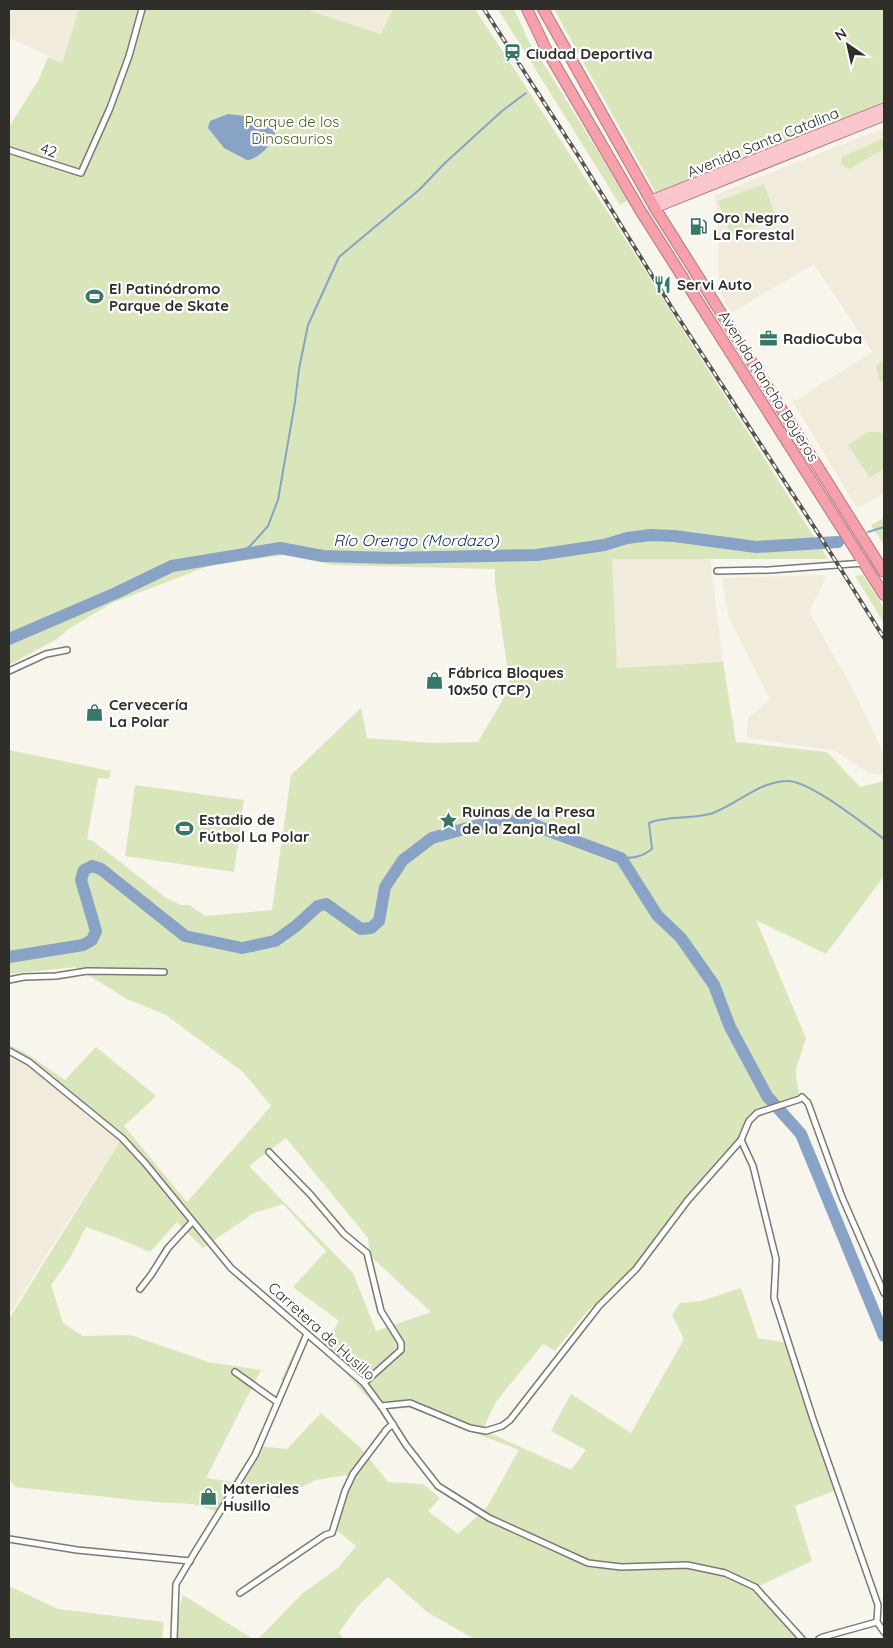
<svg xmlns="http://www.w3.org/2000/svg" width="893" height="1648" viewBox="0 0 893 1648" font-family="Quicksand,sans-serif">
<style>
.built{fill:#f0ebdb}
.green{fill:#d9e6bb;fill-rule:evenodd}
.water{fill:#88a3c5}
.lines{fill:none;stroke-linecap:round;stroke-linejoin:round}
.stream{stroke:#88a3c5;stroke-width:2}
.river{stroke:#88a3c5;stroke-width:12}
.street-casing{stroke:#7b7971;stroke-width:8}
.primary-casing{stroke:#b0787e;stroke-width:11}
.highway-casing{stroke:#b0787e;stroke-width:12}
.street{stroke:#fff;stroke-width:5}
.primary{stroke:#f9c6cd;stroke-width:9}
.highway{stroke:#f5a0ab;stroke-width:10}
.rail-casing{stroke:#55534f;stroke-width:4}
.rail{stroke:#fff;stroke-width:2;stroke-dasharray:5.5;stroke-linecap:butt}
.labels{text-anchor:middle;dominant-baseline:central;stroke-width:4.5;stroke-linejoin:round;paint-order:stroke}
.poi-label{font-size:15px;font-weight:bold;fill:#2f2e2b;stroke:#fff;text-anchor:start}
.park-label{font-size:15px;fill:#4e5d1e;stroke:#fff}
.street-label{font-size:15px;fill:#2f2e2b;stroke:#fff}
.water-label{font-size:16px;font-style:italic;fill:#0b315d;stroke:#fff}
</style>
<rect width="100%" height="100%" fill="#f8f5ed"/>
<g class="built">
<path d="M9,9H79L62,63L9,37Z"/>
<path d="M305,9H393L382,34Z"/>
<path d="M884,128V494L857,508L793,402L872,352L814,264L731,313L719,288L718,235L715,195Z"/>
<path d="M710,558L723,662L617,668L611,559Z"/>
<path d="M827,575L809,612L855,693L884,755V772L880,775L868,773L836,751L747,738L748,718L770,700L728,615L722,578Z"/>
<path d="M9,1051L29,1062L122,1138L52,1246L9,1316Z"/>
</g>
<g class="green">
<path d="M79,9H305L381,34L393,9H475L620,231L828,559H612L617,668L723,662L736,742L827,752L860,787L884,781V876L826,954L756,920L806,1038L796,1069V1077L800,1099L757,1113L741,1140L615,1290L588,1310L555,1351L543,1344L495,1403L483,1430L571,1470L586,1450L551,1431L571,1394L631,1433L684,1339L672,1315L680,1303L701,1301L741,1288L758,1338L789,1343L839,1489L795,1506L812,1561L755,1588L802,1639H474L427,1612L388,1577L357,1607L339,1633L344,1639H258L303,1593L338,1568L356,1546L330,1525L349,1475L316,1480L278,1498L242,1484L218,1512L193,1504L153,1502L15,1487L9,1479V1319L122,1138L29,1062L9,1051V1045L24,1052L65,1080L96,1047L156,1096L124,1126L187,1202L271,1106L243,1072L166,1015L127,999L75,967L9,974V750L111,771L109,779L98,778L87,839L93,841L165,897L181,905H189L205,916L272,910L291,775L361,708L367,738L431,743L478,742L510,687L495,583V569L333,565L285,555L211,565L112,603L70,628L57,639L9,665V127L39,79L48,57L62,63ZM286,1138L368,1238L369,1247L367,1253L431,1312L376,1331L353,1273L249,1166ZM283,1204L326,1251L293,1287L339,1321L325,1344L305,1329L281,1380L289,1385L308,1341L331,1357L378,1409L410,1408L519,1450L487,1507L458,1534L428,1511L440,1498L423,1484L388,1482L361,1448L321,1413L287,1449L257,1446L233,1482L206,1478L261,1370L209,1362L130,1335L83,1336L63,1323L51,1285L70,1258L86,1227L117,1238L150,1252L177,1222L203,1248L254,1213Z"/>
<path d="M498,9H514L531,46L547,69L628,200L620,205Z"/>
<path d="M554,9H884V103L657,195Z"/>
<path d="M884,138V149L849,169L841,165L842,157Z"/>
<path d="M764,184L776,218L730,235L718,201Z"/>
<path d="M884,360V383L879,380L876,366Z"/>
<path d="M868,432H879L884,434V469L870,478L848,445Z"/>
<path d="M884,518V545L871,525Z"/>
<path d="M863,575L884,608V623L855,576Z"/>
<path d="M135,785L244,800L234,872L125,856Z"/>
<path d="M9,1586L58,1609L164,1622L162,1639H9Z"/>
<path d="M183,1595L253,1639H174L173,1632Z"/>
</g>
<path class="water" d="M228,114L262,118L274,124C274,125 275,131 275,132C275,142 258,160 247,160L224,148L208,128L210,121Z"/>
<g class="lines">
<g class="stream">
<path d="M868,532L884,527"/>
<path d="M240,554L251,545L268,526L278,500L295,402L299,369L308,325L339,257L419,190L445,163L502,111L526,93"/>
<path d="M621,858C633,858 642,857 652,849L649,823C667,815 693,820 713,813C731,806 746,794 764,786C770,784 779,781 786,781C808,779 865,825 884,839"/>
</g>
<g class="river">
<path d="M9,639L116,593L172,566L280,548L323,556L390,558L537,555L604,545L627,538L651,535L674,536L756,547L838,542"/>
<path d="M9,957L83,945L92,940L96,931L81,880L84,870L92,866L101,869L185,936L242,948L275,941L296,926L318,906L326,904L361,929L371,928L379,921L385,887L403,860L432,838L496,820L526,821L554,833L621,858L657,915L681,938L714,985L730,1027L767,1096L801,1134L884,1336"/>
</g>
<defs>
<g id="street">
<path d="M9,150L81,173L110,108L129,56L142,9"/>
<path d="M717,571L769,570L864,563"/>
<path d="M9,671L46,654L67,650"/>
<path d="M9,980L24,977L56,976L87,971L164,972"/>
<path d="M9,1051L29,1062L122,1138L145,1163L231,1268L364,1383L381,1406L406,1445L438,1486L489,1518L588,1563L621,1567L687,1565L725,1573L755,1587L802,1639"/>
<path d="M741,1140L753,1166L776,1259L774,1298L813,1419L878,1605L877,1622L884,1632"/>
<path d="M269,1152L310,1194L344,1234L367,1253L381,1311L401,1343V1350L364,1383"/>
<path d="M140,1289L151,1275L168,1248L192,1222"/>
<path d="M235,1372L277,1402"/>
<path d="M381,1406L410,1403L470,1428L486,1431L502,1426L510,1420L599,1306L636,1269L688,1200L741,1140L749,1121L757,1113L800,1099L802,1097L808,1103L842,1197L884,1293"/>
<path d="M9,1539L77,1550L190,1561"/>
<path d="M240,1593L325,1535L332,1533L345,1491L353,1474L387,1429L393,1424"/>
<path d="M174,1639L176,1584L195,1552L255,1455L307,1334"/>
<path d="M819,1639L823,1637L877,1622"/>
</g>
<g id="primary">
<path d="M651,200L884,108"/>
<path d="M655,208L884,116"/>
</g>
<g id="highway">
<path d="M527,9L546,49L640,210L884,595"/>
<path d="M543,9L655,208L884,572"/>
</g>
</defs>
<use href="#street" class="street-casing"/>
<use href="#primary" class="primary-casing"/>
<use href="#highway" class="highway-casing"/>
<use href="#street" class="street"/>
<use href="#primary" class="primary"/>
<use href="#highway" class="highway"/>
<defs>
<path id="rail" d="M484,9L579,157L672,308L818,533L884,638"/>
</defs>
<use href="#rail" class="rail-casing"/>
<use href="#rail" class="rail"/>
</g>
<defs>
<symbol id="station-bare" viewBox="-9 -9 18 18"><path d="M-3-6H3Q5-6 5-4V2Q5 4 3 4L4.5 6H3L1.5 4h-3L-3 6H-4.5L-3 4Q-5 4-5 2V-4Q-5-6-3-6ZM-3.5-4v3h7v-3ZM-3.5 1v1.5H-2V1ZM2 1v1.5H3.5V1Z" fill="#367768" stroke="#fff" stroke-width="2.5" paint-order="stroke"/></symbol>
<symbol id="fuel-bare" viewBox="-9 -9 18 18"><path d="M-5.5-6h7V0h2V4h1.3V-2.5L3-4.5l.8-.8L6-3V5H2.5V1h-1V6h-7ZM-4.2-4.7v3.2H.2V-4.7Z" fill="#367768" stroke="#fff" stroke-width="2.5" paint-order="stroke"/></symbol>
<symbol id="restaurant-bare" viewBox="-9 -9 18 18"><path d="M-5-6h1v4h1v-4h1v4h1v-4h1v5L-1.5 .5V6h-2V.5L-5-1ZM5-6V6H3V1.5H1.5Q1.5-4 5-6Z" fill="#367768" stroke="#fff" stroke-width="2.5" paint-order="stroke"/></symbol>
<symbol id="stadium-bare" viewBox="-9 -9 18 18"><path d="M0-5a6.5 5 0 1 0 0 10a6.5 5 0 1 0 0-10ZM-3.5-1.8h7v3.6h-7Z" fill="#367768" stroke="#fff" stroke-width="2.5" paint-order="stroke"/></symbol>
<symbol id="office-bare" viewBox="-9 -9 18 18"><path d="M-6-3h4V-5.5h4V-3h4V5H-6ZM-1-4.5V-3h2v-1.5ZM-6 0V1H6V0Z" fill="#367768" stroke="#fff" stroke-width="2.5" paint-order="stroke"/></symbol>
<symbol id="shop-bare" viewBox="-9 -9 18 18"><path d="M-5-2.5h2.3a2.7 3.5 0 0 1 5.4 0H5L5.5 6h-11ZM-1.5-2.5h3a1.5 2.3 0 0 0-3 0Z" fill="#367768" stroke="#fff" stroke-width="2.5" paint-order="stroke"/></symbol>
<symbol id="sight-bare" viewBox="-9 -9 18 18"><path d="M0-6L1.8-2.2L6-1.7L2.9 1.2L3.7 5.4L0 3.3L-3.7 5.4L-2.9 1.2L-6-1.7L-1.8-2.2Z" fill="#367768" stroke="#fff" stroke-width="2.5" paint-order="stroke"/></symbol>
</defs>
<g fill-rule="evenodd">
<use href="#station-bare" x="500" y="40" width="25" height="25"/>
<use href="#fuel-bare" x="686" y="214" width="25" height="25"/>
<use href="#restaurant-bare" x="650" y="272" width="25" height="25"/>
<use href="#stadium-bare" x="82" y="284" width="25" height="25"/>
<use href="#office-bare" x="756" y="326" width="25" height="25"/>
<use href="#shop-bare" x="422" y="668" width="25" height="25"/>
<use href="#shop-bare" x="82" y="700" width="25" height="25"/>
<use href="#sight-bare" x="436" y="808" width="25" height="25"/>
<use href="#stadium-bare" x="172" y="816" width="25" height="25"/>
<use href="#shop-bare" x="196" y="1484" width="25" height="25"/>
</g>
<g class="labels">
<g class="poi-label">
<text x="526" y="53">Ciudad Deportiva</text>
<text x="713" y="217">Oro Negro<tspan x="713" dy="17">La Forestal</tspan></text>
<text x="677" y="284">Servi Auto</text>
<text x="109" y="288">El Patinódromo<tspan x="109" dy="17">Parque de Skate</tspan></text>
<text x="783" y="338">RadioCuba</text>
<text x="448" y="672">Fábrica Bloques<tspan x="448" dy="17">10x50 (TCP)</tspan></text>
<text x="109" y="704">Cervecería<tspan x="109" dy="17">La Polar</tspan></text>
<text x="462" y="811">Ruinas de la Presa<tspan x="462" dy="17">de la Zanja Real</tspan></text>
<text x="199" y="819">Estadio de<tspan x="199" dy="17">Fútbol La Polar</tspan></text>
<text x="223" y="1488">Materiales<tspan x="223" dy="17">Husillo</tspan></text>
</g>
<g class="park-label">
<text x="292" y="121">Parque de los<tspan x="292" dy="17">Dinosaurios</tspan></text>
</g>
<g class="street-label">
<text transform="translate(763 142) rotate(-22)">Avenida Santa Catalina</text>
<text transform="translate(49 150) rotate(18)">42</text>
<text transform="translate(769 386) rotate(58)">Avenida Rancho Boyeros</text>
<text transform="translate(322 1331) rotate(42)">Carretera de Husillo</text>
</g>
<g class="water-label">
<text x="416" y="540">Río Orengo (Mordazo)</text>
</g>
</g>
<rect width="893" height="1648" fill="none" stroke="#2f2e2b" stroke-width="20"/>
<g transform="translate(848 45) rotate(326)" stroke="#ffffff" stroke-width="4" paint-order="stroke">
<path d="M0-4L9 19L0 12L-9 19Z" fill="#2f2e2b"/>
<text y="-8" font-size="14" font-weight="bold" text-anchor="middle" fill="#2f2e2b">N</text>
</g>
</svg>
